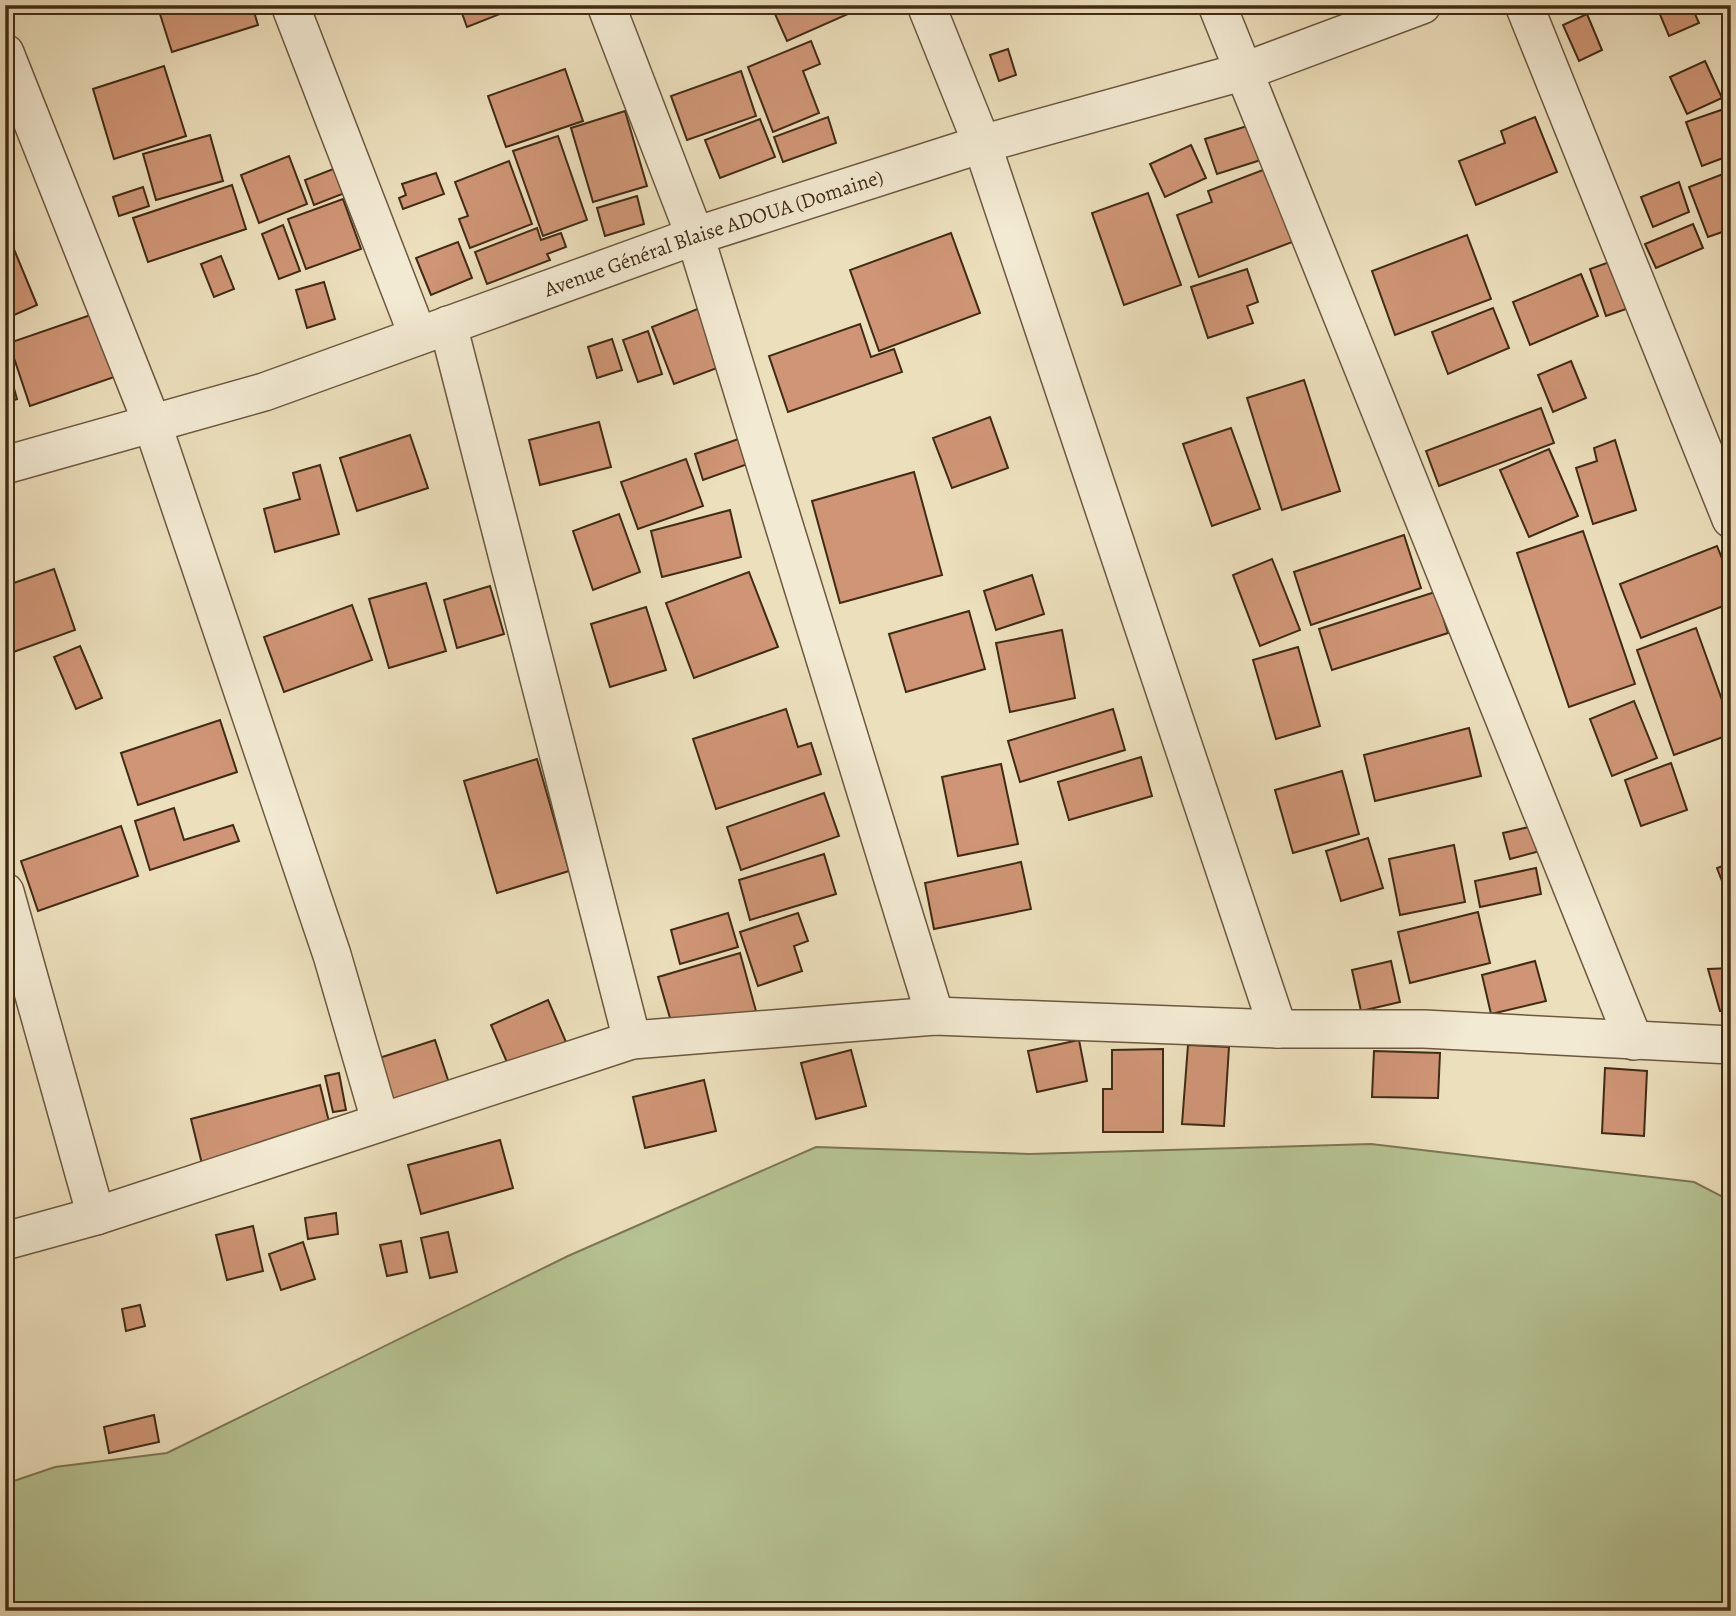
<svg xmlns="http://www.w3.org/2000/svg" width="1736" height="1616" viewBox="0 0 1736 1616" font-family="Alegreya,serif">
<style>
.green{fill:#b6c292;stroke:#7c7654;stroke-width:2}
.building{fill:#cf9576;stroke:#412b15;stroke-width:2}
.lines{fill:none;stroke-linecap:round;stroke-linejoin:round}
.street-casing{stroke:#6c583f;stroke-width:40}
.street{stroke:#f3ead3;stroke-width:37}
.labels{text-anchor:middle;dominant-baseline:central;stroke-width:6;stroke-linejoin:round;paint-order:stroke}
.street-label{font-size:21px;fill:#412b15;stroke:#f3ead3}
</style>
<rect width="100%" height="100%" fill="#ecdfbc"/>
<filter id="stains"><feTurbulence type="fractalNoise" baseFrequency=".00286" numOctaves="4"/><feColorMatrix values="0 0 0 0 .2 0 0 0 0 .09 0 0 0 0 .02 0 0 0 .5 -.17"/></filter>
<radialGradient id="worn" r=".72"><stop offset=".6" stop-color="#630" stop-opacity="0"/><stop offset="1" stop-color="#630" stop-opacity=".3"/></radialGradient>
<path class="green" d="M1371,1144L1694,1182L1731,1201V1611H5V1484L55,1467L167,1453L568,1256L816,1147L1030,1154Z"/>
<g class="building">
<path d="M178,5H252L258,25L172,52L159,11Z"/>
<path d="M459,5H514L515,8L467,27Z"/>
<path d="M771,5H845L848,14L787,41Z"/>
<path d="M1656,5H1691L1699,23L1669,36Z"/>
<path d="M1587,14L1602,50L1579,61L1563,25Z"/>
<path d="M811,41L820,64L803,71L819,113L773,132L748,67Z"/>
<path d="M1008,49L1016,75L999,81L990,55Z"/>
<path d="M1705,61L1722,98L1687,114L1670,77Z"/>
<path d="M164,66L186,136L114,159L93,89Z"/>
<path d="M565,69L583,121L506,147L488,96Z"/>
<path d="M741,71L756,116L687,140L671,96Z"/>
<path d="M1730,107L1731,155L1702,166L1686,122Z"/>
<path d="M625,111L647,186L593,202L571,128Z"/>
<path d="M828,117L836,143L783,162L774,137Z"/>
<path d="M1535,117L1557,172L1476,205L1459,161L1505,143L1501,131Z"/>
<path d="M760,119L775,157L720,178L705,140Z"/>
<path d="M1257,123L1267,158L1217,174L1205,139Z"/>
<path d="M210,135L223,181L156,200L143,154Z"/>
<path d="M558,136L587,220L543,236L513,151Z"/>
<path d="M1191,145L1206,178L1165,197L1150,164Z"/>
<path d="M289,156L307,204L259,223L241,175Z"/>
<path d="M509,161L532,224L470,248L459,219L468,216L455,182Z"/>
<path d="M346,164L355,189L314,205L305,180Z"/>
<path d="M1268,168L1295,241L1199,277L1177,215L1212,202L1208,191Z"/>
<path d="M1731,171V229L1708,237L1689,187Z"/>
<path d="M436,173L444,194L403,209L399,198L406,195L402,184Z"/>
<path d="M1679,182L1689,212L1653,227L1641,197Z"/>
<path d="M232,185L246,229L148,262L133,218Z"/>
<path d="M143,187L149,206L119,216L113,197Z"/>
<path d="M1148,193L1181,285L1124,305L1092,213Z"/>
<path d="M637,196L644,224L605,236L597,208Z"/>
<path d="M343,199L361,249L306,269L288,219Z"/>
<path d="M1693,224L1703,248L1656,268L1645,244Z"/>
<path d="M283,225L300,271L279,279L262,234Z"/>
<path d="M537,228L541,240L561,233L566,247L547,254L550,260L487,284L475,252Z"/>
<path d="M951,233L980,313L879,351L850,270Z"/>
<path d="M1467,235L1491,299L1395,335L1372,271Z"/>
<path d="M11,242L37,305L5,319V244Z"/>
<path d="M458,242L472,278L431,295L416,258Z"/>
<path d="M221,256L234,289L214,297L201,264Z"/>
<path d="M1615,260L1632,307L1606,316L1590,269Z"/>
<path d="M1247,269L1258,302L1247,306L1253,323L1208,338L1191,287Z"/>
<path d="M1581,274L1598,316L1530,345L1513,302Z"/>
<path d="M324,282L335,319L307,328L296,290Z"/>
<path d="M705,306L728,364L674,384L652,327Z"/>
<path d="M1493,308L1509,348L1448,374L1432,332Z"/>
<path d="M105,310L126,373L30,406L9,343Z"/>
<path d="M860,324L871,357L894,349L902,372L788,412L769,356Z"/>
<path d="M648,331L662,374L638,382L623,340Z"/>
<path d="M612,339L622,370L597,378L588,347Z"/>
<path d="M5,356L17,399L5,403Z"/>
<path d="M1571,361L1586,398L1553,412L1538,375Z"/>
<path d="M1304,380L1340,491L1282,510L1247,398Z"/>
<path d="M1541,408L1554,443L1439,486L1426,451Z"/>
<path d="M990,417L1008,468L952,488L933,438Z"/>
<path d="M599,422L611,467L540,485L529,440Z"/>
<path d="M1231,428L1260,509L1212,526L1183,444Z"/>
<path d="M410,435L428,488L357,511L340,458Z"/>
<path d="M750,435L759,460L703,480L695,454Z"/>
<path d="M1615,440L1636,510L1593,524L1576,468L1597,461L1594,448Z"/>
<path d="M1549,449L1578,516L1529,537L1500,470Z"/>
<path d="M686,459L703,506L638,529L621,482Z"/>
<path d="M320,465L339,534L275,552L264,509L300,499L293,473Z"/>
<path d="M914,472L942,575L840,603L812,501Z"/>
<path d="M730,510L741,557L662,577L651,531Z"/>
<path d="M619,514L640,572L593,590L573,531Z"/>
<path d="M1583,531L1635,684L1569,707L1517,553Z"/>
<path d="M1404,535L1421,588L1311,625L1294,572Z"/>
<path d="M1717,546L1731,581V603L1641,638L1620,584Z"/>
<path d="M1272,559L1300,630L1260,646L1233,575Z"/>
<path d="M54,569L75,630L5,655V586Z"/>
<path d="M749,572L778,647L694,678L666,603Z"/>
<path d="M1032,575L1044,614L996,630L984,591Z"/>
<path d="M426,583L446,651L389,668L369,599Z"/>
<path d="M490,586L504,634L457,648L444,600Z"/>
<path d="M1435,592L1448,633L1332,670L1319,629Z"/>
<path d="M352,605L372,660L284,692L264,637Z"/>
<path d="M646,607L666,670L610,687L591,624Z"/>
<path d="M969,611L985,669L906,692L889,634Z"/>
<path d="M1696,628L1731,725V734L1674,755L1637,650Z"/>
<path d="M1062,630L1075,698L1010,712L996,643Z"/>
<path d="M80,646L102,698L76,709L54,657Z"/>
<path d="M1298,647L1320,726L1276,739L1253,660Z"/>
<path d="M1634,701L1657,758L1612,776L1590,719Z"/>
<path d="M786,709L798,747L811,743L821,774L716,809L693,739Z"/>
<path d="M1113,709L1125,750L1020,782L1008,741Z"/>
<path d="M220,720L237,772L138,805L121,753Z"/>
<path d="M1469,728L1481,776L1375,801L1364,755Z"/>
<path d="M1141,757L1152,796L1069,820L1058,782Z"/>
<path d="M537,759L569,871L497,893L464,781Z"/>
<path d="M1671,763L1687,810L1641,826L1625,780Z"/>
<path d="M1001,764L1018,844L958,856L942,777Z"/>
<path d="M1342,771L1359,834L1293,853L1275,790Z"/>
<path d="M824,793L839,836L741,870L727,827Z"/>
<path d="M174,808L184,840L233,825L239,841L150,870L135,821Z"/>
<path d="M121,826L138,876L38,911L21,861Z"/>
<path d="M1533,826L1540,851L1510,859L1503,833Z"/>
<path d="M1368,838L1383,888L1341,901L1326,851Z"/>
<path d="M1454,845L1465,902L1400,915L1389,859Z"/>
<path d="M824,854L836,894L750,920L739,880Z"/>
<path d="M1021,862L1031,909L934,929L925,883Z"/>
<path d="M1731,863V899H1729L1717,868Z"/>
<path d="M1536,868L1541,894L1480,907L1475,881Z"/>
<path d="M1478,912L1490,963L1410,983L1398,932Z"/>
<path d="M728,913L738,947L680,964L671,930Z"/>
<path d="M798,913L808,941L794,946L802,971L758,986L740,932Z"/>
<path d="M740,953L756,1011L675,1035L658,977Z"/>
<path d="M1391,961L1400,1002L1361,1011L1352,970Z"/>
<path d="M1535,961L1546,1001L1491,1014L1482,975Z"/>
<path d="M1731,968V1011H1720L1708,969Z"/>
<path d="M548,1000L566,1042L509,1067L491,1025Z"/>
<path d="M435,1040L449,1083L387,1103L373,1060Z"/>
<path d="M1079,1040L1087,1081L1037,1092L1028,1051Z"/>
<path d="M1188,1045L1229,1047L1224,1126L1182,1124Z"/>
<path d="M1163,1049V1132H1103V1089H1112V1050Z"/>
<path d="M851,1050L866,1106L816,1119L801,1063Z"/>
<path d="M1374,1051L1440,1053L1438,1098L1372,1097Z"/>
<path d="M1605,1068L1647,1071L1644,1136L1602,1133Z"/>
<path d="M339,1073L346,1110L333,1112L325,1076Z"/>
<path d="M704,1080L716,1131L645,1148L633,1097Z"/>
<path d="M320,1085L331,1130L202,1164L191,1119Z"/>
<path d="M500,1140L513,1188L421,1214L408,1165Z"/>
<path d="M336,1213L338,1234L308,1239L305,1218Z"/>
<path d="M253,1226L263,1271L227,1280L216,1235Z"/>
<path d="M448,1232L457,1272L430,1278L421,1238Z"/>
<path d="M401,1241L407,1272L387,1276L380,1245Z"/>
<path d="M303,1242L315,1279L281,1290L269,1254Z"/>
<path d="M140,1305L145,1326L126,1331L122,1309Z"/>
<path d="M154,1415L159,1442L109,1453L104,1427Z"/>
</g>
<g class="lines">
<defs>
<g id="street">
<path d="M290,5L418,336"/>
<path d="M606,5L695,236L935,1016"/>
<path d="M926,5L982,144L1278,1029"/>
<path d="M1217,5L1634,1041"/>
<path d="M1524,5L1731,519"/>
<path d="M5,53L152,423L332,955L380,1120"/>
<path d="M448,325L632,1040"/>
<path id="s1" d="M5,465L264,392L695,236L982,144L1245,71L1422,5"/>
<path d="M5,892L96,1216"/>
<path d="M5,1241L96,1216L632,1040L935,1016L1278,1029H1424L1731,1045"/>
</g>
</defs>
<use href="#street" class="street-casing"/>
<use href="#street" class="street"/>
</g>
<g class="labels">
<g class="street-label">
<text stroke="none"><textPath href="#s1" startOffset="746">Avenue Général Blaise ADOUA (Domaine)</textPath></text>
</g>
</g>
<rect width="1736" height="1616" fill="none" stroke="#ecdfbc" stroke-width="28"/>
<rect x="7" y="7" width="1722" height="1602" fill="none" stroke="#412b15" stroke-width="3.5"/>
<rect x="14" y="14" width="1708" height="1588" fill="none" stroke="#412b15" stroke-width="2"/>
<rect width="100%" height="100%" filter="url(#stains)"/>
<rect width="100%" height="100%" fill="url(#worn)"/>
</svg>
